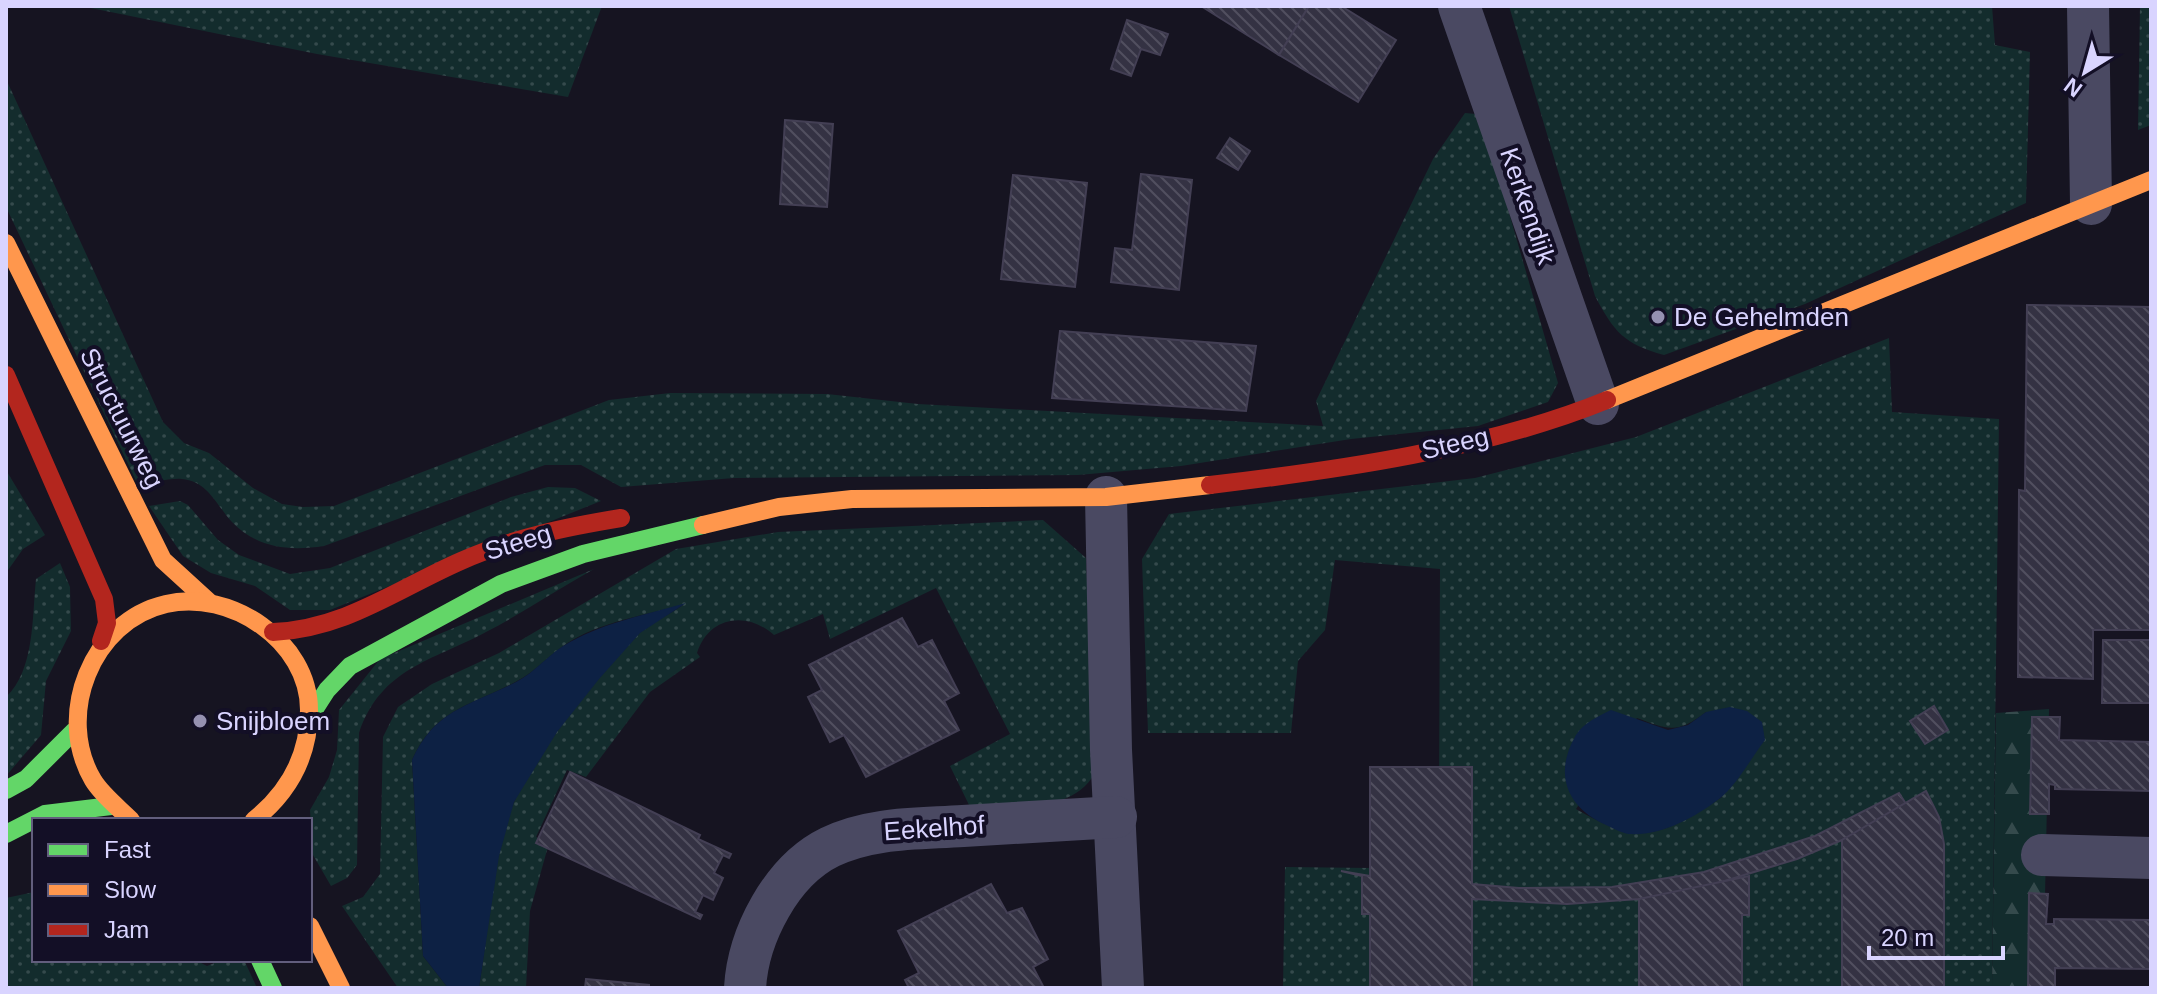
<svg xmlns="http://www.w3.org/2000/svg" width="2157" height="994" viewBox="0 0 2157 994" font-family="Arial,sans-serif">
<style>
.grass{fill:url(#grass-dots);fill-rule:evenodd}
.forest{fill:url(#forest-firs)}
.water{fill:#0d2144}
.building{fill:url(#building-back-hatch);stroke:#433f54;stroke-width:2}
.lines{fill:none;stroke-linecap:round;stroke-linejoin:round}
.street{stroke:#4a4962;stroke-width:42}
.fast{stroke:#63d668;stroke-width:18}
.slow{stroke:#ff974d;stroke-width:18}
.jam{stroke:#b3261e;stroke-width:18}
.poi-dot{fill:#9591b1;stroke:#130f26;stroke-width:3}
.labels{text-anchor:middle;dominant-baseline:central;stroke-width:8;stroke-linejoin:round;paint-order:stroke}
.street-label{font-size:26px;fill:#d9d4ff;stroke:#130f26}
.poi-label{font-size:26px;fill:#d9d4ff;stroke:#130f26;text-anchor:start}
</style>
<defs>
<pattern id="grass-dots" width="8" height="8" patternUnits="userSpaceOnUse" patternTransform="scale(2)"><rect width="8" height="8" fill="#132c2d"/><path d="M2 2h.1M6 6h.1" fill="none" stroke="#354a4c" stroke-width="1.8" stroke-linecap="round"/></pattern>
<pattern id="forest-firs" width="22" height="20" patternUnits="userSpaceOnUse" patternTransform="scale(2)"><rect width="22" height="20" fill="#132c2d"/><path d="M5 1l3.5 6h-7zM16 11l3.5 6h-7z" fill="#354a4c"/></pattern>
<pattern id="building-back-hatch" width="6" height="6" patternUnits="userSpaceOnUse" patternTransform="scale(2)"><rect width="6" height="6" fill="#343243"/><path d="M-1 5l2 2M0 0l6 6M5-1l2 2" fill="none" stroke="#514f5f"/></pattern>
</defs>
<rect width="100%" height="100%" fill="#161421"/>
<g class="grass">
<path d="M81,6H602L568,97L317,54Z"/>
<path d="M1509,6H1992L1995,45L2030,52L2026,203L1805,304L1664,355C1624,344 1614,332 1595,296Z"/>
<path d="M2140,6H2151V125L2138,130Z"/>
<path d="M6,79L163,422L184,443L209,453L253,488L282,504L303,507L334,506L609,400L670,393L827,394L918,404L1323,426L1316,401L1433,159L1465,113L1476,114L1497,171L1558,383L1548,402L1478,426L1351,439L1181,466L1078,475L734,478L621,487L581,465H545L324,546C290,551 258,549 232,522C216,505 208,481 182,479C168,478 152,483 138,485L6,207Z"/>
<path d="M1889,338L1892,412L1999,419L1992,988H1283L1285,867L1371,868L1439,798L1440,569L1335,560L1325,630L1298,661L1291,733H1148L1142,559L1169,514L1475,478L1636,437ZM1706,712L1722,797C1661,836 1642,847 1576,809L1637,718C1669,730 1677,734 1706,712Z"/>
<path d="M6,470L45,535L23,549L6,573Z"/>
<path d="M548,487L575,488L601,501L330,610H290L255,586L211,573L183,556L149,506L180,501L188,505L218,540L239,555L290,574L330,568L511,497Z"/>
<path d="M1043,520L1086,558L1095,773C1071,815 1012,805 970,807L950,766L1010,734L936,588L830,639L823,614L774,635C747,611 709,616 697,653L700,657L650,692L586,777L567,770L536,837L549,843L530,911L526,988H479C488,933 493,851 514,802C533,760 606,659 642,631C655,621 670,614 683,605C645,615 599,622 566,644C549,655 535,672 517,681C471,706 435,708 412,760L423,956L448,988H398L342,906L363,897L380,874L383,737L398,707L432,684L499,653L676,549L778,532Z"/>
<path d="M60,563L70,587L71,631L46,681L41,735L6,776V697C35,670 32,616 36,579Z"/>
<path d="M594,569C558,589 523,613 486,632C432,661 381,668 359,733L357,865L347,878L331,886L313,855L310,810L329,777L337,750L339,710L380,659Z"/>
<path d="M34,892V960H195L207,966L222,960H244L257,988H6V898Z"/>
</g>
<path class="forest" d="M2049,709L2043,988H1992L1996,713Z"/>
<g class="water">
<path d="M686,603L640,633L599,679L557,732L514,802L499,856L479,988H448L423,956L412,760C434,710 470,705 516,682C536,672 550,652 570,642C606,622 648,614 686,603Z"/>
<path d="M1730,707L1747,711L1762,722L1765,740C1751,758 1737,785 1719,799C1694,818 1661,836 1629,834C1621,833 1613,828 1606,825C1567,808 1553,774 1576,735C1583,723 1599,716 1611,710L1668,730L1688,725L1706,712Z"/>
</g>
<g class="building">
<path d="M1201,6H1309L1279,55Z"/>
<path d="M1309,6H1341L1396,40L1358,102L1279,55Z"/>
<path d="M1127,20L1168,34L1160,55L1141,49L1131,76L1111,69Z"/>
<path d="M785,120L833,124L827,207L780,204Z"/>
<path d="M1230,138L1250,151L1238,170L1217,158Z"/>
<path d="M1141,174L1192,180L1179,290L1111,282L1115,248L1132,250Z"/>
<path d="M1013,175L1087,183L1075,287L1001,279Z"/>
<path d="M2027,305L2151,307V630H2093V679L2018,677L2019,490L2025,491Z"/>
<path d="M1060,331L1256,346L1246,411L1052,398Z"/>
<path d="M902,618L918,647L932,640L959,693L944,701L959,730L866,777L844,735L830,742L808,697L822,690L809,665Z"/>
<path d="M2103,640H2151V703H2102Z"/>
<path d="M1934,706L1948,730L1925,744L1910,721Z"/>
<path d="M2032,717H2060L2059,740L2151,742V791L2055,789V785L2049,784V814H2030Z"/>
<path d="M1370,767H1472V884L1519,888L1612,887L1704,872L1815,836L1899,793L1906,804L1842,840L1797,859L1695,890L1639,899L1567,904L1472,899V988H1370V914H1362V876L1341,871L1370,876Z"/>
<path d="M570,772L700,835L698,839L731,854L729,858L723,855L714,873L723,878L713,900L703,895L695,912L702,915L700,919L536,843Z"/>
<path d="M1926,791L1939,817L1944,844V988H1842V840Z"/>
<path d="M1749,876V915H1742V988H1639V899Z"/>
<path d="M991,884L1007,913L1022,908L1048,959L1033,967L1044,988H909L905,980L919,973L898,931Z"/>
<path d="M2029,893L2048,894L2046,924H2054V919L2151,920V969L2055,968V988H2028Z"/>
<path d="M586,979L649,985V986L585,988Z"/>
</g>
<g class="lines">
<g class="street">
<path d="M1459,6L1598,404"/>
<path d="M2088,6L2091,204"/>
<path d="M1106,497L1111,750L1123,988"/>
<path d="M2042,855L2151,858"/>
<path d="M745,988C748,936 781,871 830,847C872,827 918,829 963,826C1014,823 1065,820 1116,817"/>
</g>
<g class="fast">
<path d="M309,718L327,690L350,666L501,584L583,554L703,525"/>
<path d="M6,790L26,779L74,731"/>
<path d="M6,834L45,814L111,806"/>
<path d="M260,960L273,988"/>
</g>
<g class="slow">
<path d="M6,243L163,560L209,602"/>
<path d="M1607,400L2151,180"/>
<path d="M703,525L779,507L852,499L1106,497L1210,485"/>
<path d="M131,820C119,808 102,795 93,780C55,716 91,621 166,604C230,589 309,641 309,710C309,755 289,792 254,820"/>
<path d="M310,926L341,988"/>
</g>
<g class="jam">
<path d="M6,375L104,599L107,623L101,641"/>
<path d="M1210,485C1338,470 1487,449 1607,400"/>
<path d="M273,632C345,629 397,589 461,561C512,538 566,527 621,518"/>
</g>
</g>
<g class="poi-dot">
<circle cx="1658" cy="317" r="8"/>
<circle cx="200" cy="721" r="8"/>
</g>
<g class="labels">
<g class="street-label">
<text transform="translate(1528 206) rotate(71)">Kerkendijk</text>
<text transform="translate(122 418) rotate(63)">Structuurweg</text>
<text transform="translate(1455 443) rotate(-13)">Steeg</text>
<text transform="translate(518 542) rotate(-17)">Steeg</text>
<text transform="translate(934 828) rotate(-4)">Eekelhof</text>
</g>
<g class="poi-label">
<text x="1674" y="317">De Gehelmden</text>
<text x="216" y="721">Snijbloem</text>
</g>
</g>
<rect width="2157" height="994" fill="none" stroke="#d9d4ff" stroke-width="16"/>
<rect x="32" y="818" width="280" height="144" fill="#130f26" stroke="#625e7d" stroke-width="2"/>
<rect x="48" y="844" width="40" height="12" fill="#63d668" stroke="#625e7d" stroke-width="2"/>
<text x="104" y="858" font-size="24" fill="#d9d4ff">Fast</text>
<rect x="48" y="884" width="40" height="12" fill="#ff974d" stroke="#625e7d" stroke-width="2"/>
<text x="104" y="898" font-size="24" fill="#d9d4ff">Slow</text>
<rect x="48" y="924" width="40" height="12" fill="#b3261e" stroke="#625e7d" stroke-width="2"/>
<text x="104" y="938" font-size="24" fill="#d9d4ff">Jam</text>
<g transform="translate(2085 72) rotate(217)" stroke="#130f26" stroke-width="6" paint-order="stroke">
<path d="M0-6L14 30L0 20L-14 30Z" fill="#d9d4ff"/>
<text y="-12" font-size="22" font-weight="bold" text-anchor="middle" fill="#d9d4ff">N</text>
</g>
<path d="M1869 946v12h134v-12" fill="none" stroke="#d9d4ff" stroke-width="4"/>
<text x="1881" y="946" font-size="24" fill="#d9d4ff" stroke="#130f26" stroke-width="6" paint-order="stroke">20 m</text>
</svg>
